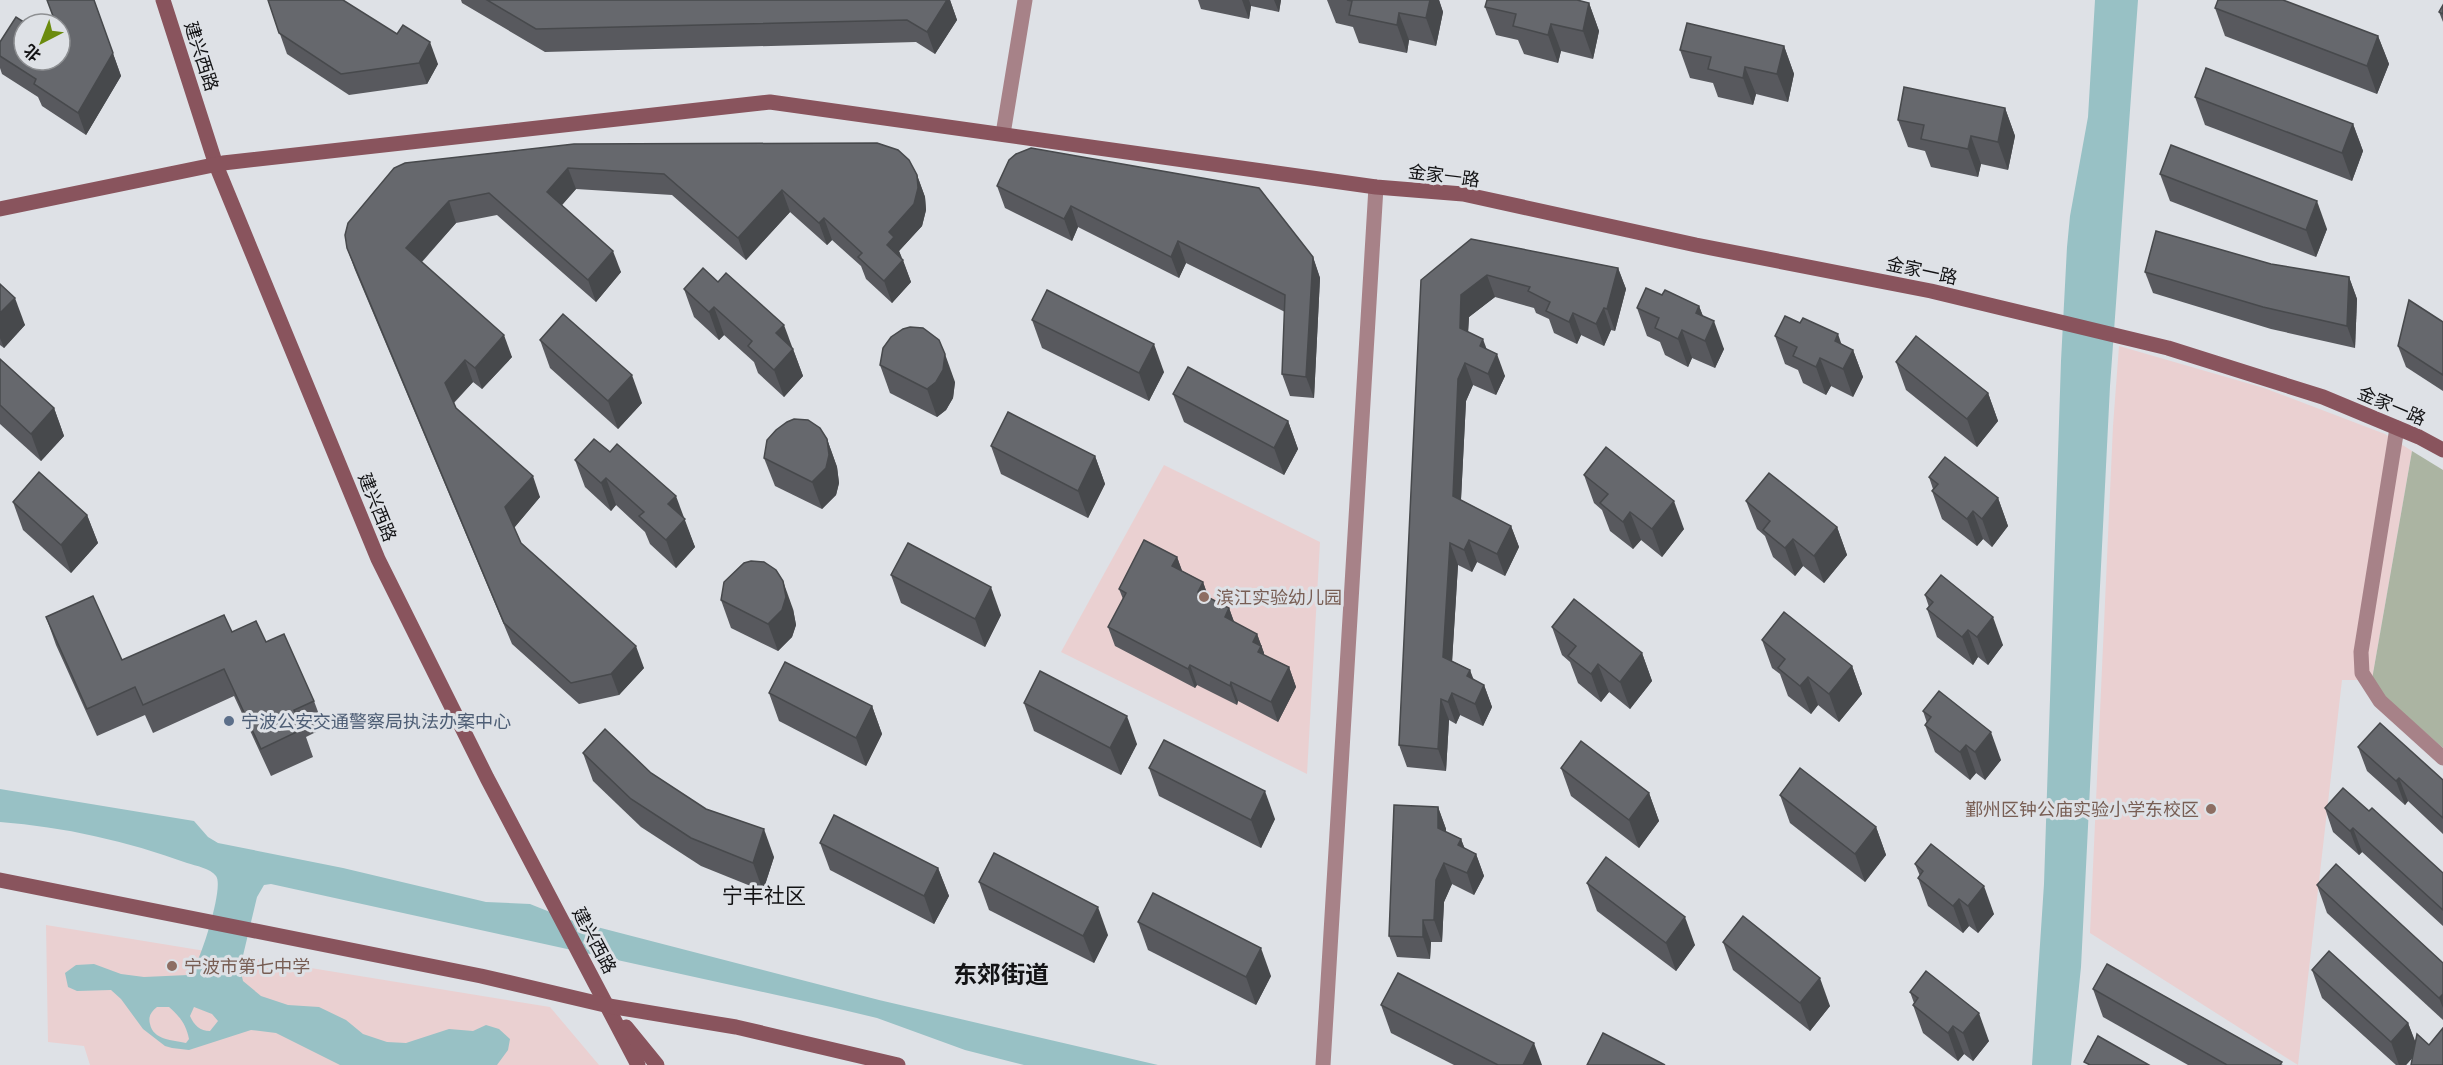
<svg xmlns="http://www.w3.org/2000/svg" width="2443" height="1065" viewBox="0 0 2443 1065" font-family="'Open Sans','Noto Sans SC',sans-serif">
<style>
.education{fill:#ead0d1}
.green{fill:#abb4a2}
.water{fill:#98c1c5;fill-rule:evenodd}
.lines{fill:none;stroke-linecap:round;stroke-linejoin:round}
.street{stroke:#a78288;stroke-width:15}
.secondary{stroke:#89545d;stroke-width:15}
.wall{fill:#58595e}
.shaded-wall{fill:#47494c}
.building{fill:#66686d;stroke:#47494c;stroke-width:1.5}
.education-dot{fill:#8d6e63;stroke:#dee1e6;stroke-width:2}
.service-dot{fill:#5c6f8a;stroke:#dee1e6;stroke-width:2}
.labels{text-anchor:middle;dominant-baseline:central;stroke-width:6;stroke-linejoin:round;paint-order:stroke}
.street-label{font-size:18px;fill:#131315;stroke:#dee1e6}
.education-label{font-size:18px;fill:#785e54;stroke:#dee1e6;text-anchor:start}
.service-label{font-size:18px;fill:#4e5e75;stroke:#dee1e6;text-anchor:start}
.quarter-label{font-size:21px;fill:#131315;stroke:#dee1e6}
.district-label{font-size:24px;font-weight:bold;fill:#131315;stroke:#dee1e6}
</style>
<rect width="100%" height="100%" fill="#dee1e6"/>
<g class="education">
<path d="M2119,346L2264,388L2385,434L2412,451L2371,685L2365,680H2342L2298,1065L2090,933L2113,426Z"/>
<path d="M1164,465L1320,542L1307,774L1061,652Z"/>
<path d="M46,925L550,1007L599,1065H90L84,1046L48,1042Z"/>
</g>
<path class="green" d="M2412,451L2443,470V748L2371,685Z"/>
<g class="water">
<path d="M2095,0H2138L2110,386L2081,967L2071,1065H2032L2044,884L2061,361L2067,247L2070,216L2088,117Z"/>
<path d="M0,789L194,821L208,837L218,843L343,868L486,902L530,904L570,920L879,1000L1158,1065H1024L965,1050L877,1018L831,1007L271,884L264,885L257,897L240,968L243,981L261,996L288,1005L319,1007L346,1020L363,1034L387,1042L406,1043L449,1029L473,1031L486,1025L499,1029L510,1039L508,1050L497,1065H340L276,1033L251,1030L189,1050L172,1048L165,1046L143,1029L121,999L111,990L77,991L68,987L65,973L76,965L94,964L121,974L144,977L188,975C191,971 194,967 196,964C203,951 224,886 216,876C210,868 196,866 187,863C127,841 64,827 0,822ZM157,1007H169C180,1017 186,1024 189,1039L186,1043C173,1040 153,1040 150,1024C148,1016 151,1012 157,1007ZM194,1007L212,1014L218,1021L210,1031C200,1031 194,1025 190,1016Z"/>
</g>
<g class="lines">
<g class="street">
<path d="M1003,134L1025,0"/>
<path d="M2397,428L2361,652L2362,673L2380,701L2443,758"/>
<path d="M1323,1065L1376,187"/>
</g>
<g class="secondary">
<path d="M163,0L216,165L378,559L487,778L638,1065"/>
<path d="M0,209L223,163L770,102L1376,187L1463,194L1696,245L1931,291L2168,348L2323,397L2419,437L2443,450"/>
<path d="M0,880L481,976L609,1006L736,1027L898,1065"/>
<path d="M626,1027L657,1065"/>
</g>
</g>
<g class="wall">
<path d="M94,0L121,76L86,135L42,106L38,97L2,74L0,68V42L64,48Z"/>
<path d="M268,0L438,64L427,84L349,95L287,54Z"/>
<path d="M461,0H950L957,20L935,54L916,42L545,52L462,3Z"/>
<path d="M1198,0H1281L1279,12L1251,6L1249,19L1201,9Z"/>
<path d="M1327,0H1439L1443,12L1436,46L1409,40L1407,53L1359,43L1353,27L1336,23Z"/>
<path d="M1589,3L1599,31L1593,59L1561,51L1558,63L1524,54L1518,40L1496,35L1485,7Z"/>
<path d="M2443,5V22L2439,12Z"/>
<path d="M2215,8L2378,36L2389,64L2377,94L2225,36Z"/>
<path d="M1784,46L1794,74L1788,102L1756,94L1753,105L1718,97L1713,83L1690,78L1680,50Z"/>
<path d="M2195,97L2353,124L2363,151L2352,181L2205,125Z"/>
<path d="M2005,108L2015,136L2008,170L1981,164L1978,177L1931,167L1925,151L1908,147L1898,120Z"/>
<path d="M405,163L917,175L925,197L926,210L922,226L899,251L911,282L892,303L866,279L861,266L832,240L827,245L790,212L746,260L672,195L576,189L562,205L621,272L596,302L497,215L456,223L422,262L512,357L482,389L473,382L454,403L456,408L540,497L514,528L521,543L644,668L619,695L579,704L512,644L355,270L347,248Z"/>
<path d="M2160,174L2327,229L2316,257L2170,201Z"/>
<path d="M997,186L1313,257L1320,278L1314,398L1290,396L1282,374L1285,312L1186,263L1179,278L1078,227L1072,241L1005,208Z"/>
<path d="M1471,239L1618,268L1626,289L1615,331L1611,330L1604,346L1581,335L1577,344L1554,333L1549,319L1536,313L1534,308L1495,297L1469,317L1468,332L1486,349L1505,376L1496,395L1473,385L1466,401L1461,500L1511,526L1519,547L1505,576L1477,562L1472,572L1458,565L1452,661L1470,670L1473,680L1484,685L1492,707L1483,726L1460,715L1456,724L1449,720L1446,771L1407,767L1399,745Z"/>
<path d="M2271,264L2349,277L2357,299L2355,348L2271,329L2153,293L2145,272Z"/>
<path d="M0,284L25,325L4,348L0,345Z"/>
<path d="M684,289L791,347L793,349L803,376L784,397L758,373L754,362L724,335L719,340L694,317Z"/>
<path d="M1662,295L1699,306L1703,316L1724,349L1715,368L1692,358L1688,367L1665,355L1660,342L1647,336L1637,308Z"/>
<path d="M1032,320L1164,372L1149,401L1042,348Z"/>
<path d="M2443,322V391L2406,367L2398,346Z"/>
<path d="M1800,323L1853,350L1863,377L1853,397L1831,386L1826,395L1803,383L1798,370L1785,364L1775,336Z"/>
<path d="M540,340L642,403L618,429L550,368Z"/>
<path d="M0,359L54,408L64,436L41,461L0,424Z"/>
<path d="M1896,362L1988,393L1998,421L1977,447L1906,390Z"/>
<path d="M880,365L955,382L953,398L946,410L937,417L890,393Z"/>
<path d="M1173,394L1288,421L1298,449L1284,475L1184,422Z"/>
<path d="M827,439L837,467L839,483L836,495L822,509L775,486L764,458Z"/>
<path d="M991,446L1095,456L1105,484L1088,518L1001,474Z"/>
<path d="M575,460L683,517L695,547L676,568L650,544L645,532L616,505L611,511L585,487Z"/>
<path d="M1584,475L1684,529L1662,557L1641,540L1633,549L1610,531L1602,510L1594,503Z"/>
<path d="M1929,477L1998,498L2008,526L1992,547L1983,539L1977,546L1942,519L1932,491L1933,489Z"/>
<path d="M1746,501L1837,527L1847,555L1824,583L1803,566L1795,576L1773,557L1765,536L1757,529Z"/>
<path d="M13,502L87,515L98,543L71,573L23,530Z"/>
<path d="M1177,557L1182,571L1203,582L1208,597L1229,608L1234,622L1257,634L1264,653V655L1289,667L1296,687L1278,722L1238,701L1237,705L1197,685L1195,688L1115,646L1108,627L1123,599L1119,589Z"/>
<path d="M891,575L1001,615L985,647L901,603Z"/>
<path d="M1925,595L2003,645L1988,665L1978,657L1973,665L1937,637L1927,609L1929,607Z"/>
<path d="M721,600L793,609L796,625L792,637L778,651L731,628Z"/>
<path d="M46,617L122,660L232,632L266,642L314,701L324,728L306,737L313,757L271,776L234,696L153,733L145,715L97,736L56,645Z"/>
<path d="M1552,627L1642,653L1652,681L1630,709L1609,692L1601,702L1578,683L1570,662L1562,655Z"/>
<path d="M1762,640L1852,666L1862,694L1839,722L1818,705L1811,714L1788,696L1780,674L1772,668Z"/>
<path d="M769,693L872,706L882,734L866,766L779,721Z"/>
<path d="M1024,703L1137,744L1121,775L1034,731Z"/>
<path d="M1923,711L2001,760L1985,780L1976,773L1970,780L1935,752L1925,725L1927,723Z"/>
<path d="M2358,747L2443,780V834L2408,801L2405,805L2367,771Z"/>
<path d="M583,753L651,773L774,857L763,891L701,866L641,827L593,781Z"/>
<path d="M1149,768L1275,819L1261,848L1159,796Z"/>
<path d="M1561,768L1649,793L1659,821L1639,848L1571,796Z"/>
<path d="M1780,795L1876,827L1886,855L1865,882L1790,823Z"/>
<path d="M1438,807L1446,829V832L1461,839L1465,849L1476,854L1484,876L1474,895L1452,884L1444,902L1442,942H1431L1430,959L1397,957L1389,936Z"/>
<path d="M2325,808L2369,811L2443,873V926L2362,852L2359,855L2333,832Z"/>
<path d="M820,843L938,868L949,896L934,924L830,870Z"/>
<path d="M1915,864L1994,914L1978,933L1969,926L1963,933L1928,906L1918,878L1920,876Z"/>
<path d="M979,882L1108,935L1094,963L989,910Z"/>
<path d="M1587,883L1695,945L1676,971L1597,911Z"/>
<path d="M2317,885L2443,963V1020L2327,913Z"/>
<path d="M1138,922L1271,976L1256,1005L1148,950Z"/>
<path d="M1723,942L1830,1006L1810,1031L1733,970Z"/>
<path d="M2312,970L2408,1023L2415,1042L2429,1045L2443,1065L2412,1058L2406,1065H2396L2322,998Z"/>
<path d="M2093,989L2283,1065H2188L2103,1017Z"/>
<path d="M1910,992L1989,1041L1973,1061L1964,1054L1958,1061L1923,1033L1913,1005L1914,1003Z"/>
<path d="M1381,1005L1542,1065H1454L1391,1033Z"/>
</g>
<g class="shaded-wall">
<path d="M94,0L121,76L86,135L78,113Z"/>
<path d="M947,0H950L957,20L935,54L927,32Z"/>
<path d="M1242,0H1249L1251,6L1249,19Z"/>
<path d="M1274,0H1281L1279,12Z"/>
<path d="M1430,0H1439L1443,12L1436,46L1426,18Z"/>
<path d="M1589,3L1599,31L1593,59L1583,31Z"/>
<path d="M1399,13L1409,40L1407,53L1397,25Z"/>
<path d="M1551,24L1561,51L1558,63L1548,35Z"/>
<path d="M2378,36L2389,64L2377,94L2367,66Z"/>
<path d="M430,42L438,64L427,84L419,63Z"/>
<path d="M1784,46L1794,74L1788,102L1777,74Z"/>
<path d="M1745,67L1756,94L1753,105L1743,78Z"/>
<path d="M2005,108L2015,136L2008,170L1998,142Z"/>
<path d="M2353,124L2363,151L2352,181L2342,153Z"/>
<path d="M1971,136L1981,164L1978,177L1968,149Z"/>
<path d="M568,168L576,189L554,214L547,192Z"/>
<path d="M917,175L925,197L926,210L922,226L899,251L902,258L887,245L889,232Z"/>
<path d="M782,190L790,212L746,260L738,238Z"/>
<path d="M449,201L456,223L414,270L406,248Z"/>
<path d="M2317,201L2327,229L2316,257L2306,230Z"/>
<path d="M1071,206L1078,227L1072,241L1064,219Z"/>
<path d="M824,218L832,240L827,245L819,223Z"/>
<path d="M1178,241L1186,263L1179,278L1171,257Z"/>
<path d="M613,251L621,272L596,302L588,280Z"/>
<path d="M1313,257L1320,278L1314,398L1306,377Z"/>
<path d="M903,260L911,282L892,303L884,281Z"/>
<path d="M1618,268L1626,289L1615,331L1607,309Z"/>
<path d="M1487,275L1495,297L1469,317L1467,350L1460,328L1461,295Z"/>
<path d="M2349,277L2357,299L2355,348L2347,326Z"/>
<path d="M15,298L25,325L4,348L0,338V313Z"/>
<path d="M1699,306L1709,332L1714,321L1724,349L1715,368L1705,341L1696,313Z"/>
<path d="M714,307L724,335L719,340L709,312Z"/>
<path d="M1604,308L1611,330L1604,346L1596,324Z"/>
<path d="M1573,313L1581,335L1577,344L1569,322Z"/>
<path d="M784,325L803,376L784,397L774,370L776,333Z"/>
<path d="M1682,330L1692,358L1688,367L1678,339Z"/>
<path d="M1838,334L1847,360L1853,350L1863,377L1853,397L1843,369L1835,341Z"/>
<path d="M504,335L512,357L482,389L475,368Z"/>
<path d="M1483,339L1491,361L1480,346Z"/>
<path d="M1154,344L1164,372L1149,401L1139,373Z"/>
<path d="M945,354L955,382L953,398L946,410L937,417L927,389Z"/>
<path d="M1497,354L1505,376L1496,395L1488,374Z"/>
<path d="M1820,358L1831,386L1826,395L1816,367Z"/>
<path d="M465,360L473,382L452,404L445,383Z"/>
<path d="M1465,363L1473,385L1466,401L1460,518L1453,496L1458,379Z"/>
<path d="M632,375L642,403L618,429L608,401Z"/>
<path d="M1988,393L1998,421L1977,447L1967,419Z"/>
<path d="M54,408L64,436L41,461L31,434Z"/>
<path d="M1288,421L1298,449L1284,475L1274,448Z"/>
<path d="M827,439L837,467L839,483L836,495L822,509L812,482Z"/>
<path d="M1095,456L1105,484L1088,518L1078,491Z"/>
<path d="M533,476L540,497L513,529L505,507Z"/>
<path d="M606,478L616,505L611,511L601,483Z"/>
<path d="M676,496L695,547L676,568L666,540L668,504Z"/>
<path d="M1998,498L2008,526L1992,547L1982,519Z"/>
<path d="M1674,501L1684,529L1662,557L1652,529Z"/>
<path d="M1973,511L1983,539L1977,546L1967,519Z"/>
<path d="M1630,512L1641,540L1633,549L1623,522Z"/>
<path d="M87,515L98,543L71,573L61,545Z"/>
<path d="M1511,526L1519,547L1505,576L1497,554Z"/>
<path d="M1837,527L1847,555L1824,583L1814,556Z"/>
<path d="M1793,539L1803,566L1795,576L1785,548Z"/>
<path d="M1469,540L1477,562L1472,572L1464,550Z"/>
<path d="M1450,543L1458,565L1451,679L1443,657Z"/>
<path d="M1177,557L1184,576L1172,566Z"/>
<path d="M783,581L793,609L796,625L792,637L778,651L768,624Z"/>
<path d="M1203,582L1210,601L1198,592Z"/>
<path d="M991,587L1001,615L985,647L975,619Z"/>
<path d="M1229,608L1236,627L1225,617Z"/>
<path d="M1993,617L2003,645L1988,665L1977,637Z"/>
<path d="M1968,630L1978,657L1973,665L1962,637Z"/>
<path d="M1257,634L1264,653L1265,671L1253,642Z"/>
<path d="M636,646L644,668L619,695L611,674Z"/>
<path d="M1642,653L1652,681L1630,709L1620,682Z"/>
<path d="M1598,664L1609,692L1601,702L1591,674Z"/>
<path d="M1190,665L1197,685L1195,688L1188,669Z"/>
<path d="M1852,666L1862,694L1839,722L1829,694Z"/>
<path d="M1289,667L1296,687L1278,722L1271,702Z"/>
<path d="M1470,670L1478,691L1467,676Z"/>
<path d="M1808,677L1818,705L1811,714L1800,686Z"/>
<path d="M1231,682L1238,701L1237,705L1230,686Z"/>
<path d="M1484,685L1492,707L1483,726L1475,704Z"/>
<path d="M1452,693L1460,715L1456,724L1448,702Z"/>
<path d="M1441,699L1449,720L1446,771L1438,749Z"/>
<path d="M872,706L882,734L866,766L856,738Z"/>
<path d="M1127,716L1137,744L1121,775L1110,748Z"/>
<path d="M1991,732L2001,760L1985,780L1975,752Z"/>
<path d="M1966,745L1976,773L1970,780L1960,752Z"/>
<path d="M2399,778L2408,801L2405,805L2396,781Z"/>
<path d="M1265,791L1275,819L1261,848L1251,820Z"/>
<path d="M1649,793L1659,821L1639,848L1629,820Z"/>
<path d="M1438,807L1446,829L1445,849L1438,828Z"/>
<path d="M1876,827L1886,855L1865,882L1855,854Z"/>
<path d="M2353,828L2362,852L2359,855L2350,831Z"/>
<path d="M764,829L774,857L763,891L753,863Z"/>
<path d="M1461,839L1469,861L1458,845Z"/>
<path d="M1476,854L1484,876L1474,895L1467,873Z"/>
<path d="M1444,863L1452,884L1444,902L1442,942L1434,920L1436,880Z"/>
<path d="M938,868L949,896L934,924L924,896Z"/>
<path d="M1984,886L1994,914L1978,933L1968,906Z"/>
<path d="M1959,899L1969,926L1963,933L1953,906Z"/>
<path d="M1098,907L1108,935L1094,963L1083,936Z"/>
<path d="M1685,917L1695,945L1676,971L1666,943Z"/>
<path d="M1423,920L1431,942L1430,959L1423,937Z"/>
<path d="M1261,948L1271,976L1256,1005L1246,977Z"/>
<path d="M1820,978L1830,1006L1810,1031L1800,1003Z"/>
<path d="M2443,994V1008L2439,998Z"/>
<path d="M1979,1013L1989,1041L1973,1061L1963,1033Z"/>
<path d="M2408,1023L2419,1051L2406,1065H2399L2391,1042Z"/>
<path d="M1953,1026L1964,1054L1958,1061L1948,1033Z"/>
<path d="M1534,1043L1542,1065H1523Z"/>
</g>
<g class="building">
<path d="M47,0H94L113,53L78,113L34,84L36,79L0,56V42L16,17L27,24H24V60H60V46L64,48L60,37V24H56Z"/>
<path d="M268,0H343L397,34L403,25L430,42L419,63L341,74L279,33Z"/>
<path d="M487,0H947L927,32L907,20L536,29Z"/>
<path d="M1347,0H1430L1426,18L1399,13L1397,25L1349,15L1352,1Z"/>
<path d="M1487,0H1577L1589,3L1583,31L1551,24L1548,35L1513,26L1516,14L1485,7Z"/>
<path d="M2218,0H2283L2378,36L2367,66L2215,8Z"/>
<path d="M2443,5V14L2439,12Z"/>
<path d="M1687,23L1784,46L1777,74L1745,67L1743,78L1708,69L1711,57L1680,50Z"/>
<path d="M2206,68L2353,124L2342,153L2195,97Z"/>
<path d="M1904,87L2005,108L1998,142L1971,136L1968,149L1921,139L1924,125L1898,120Z"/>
<path d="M877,143L898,150L909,160L917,175L918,188L914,204L889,232L894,237L887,245L903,260L884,281L858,257L862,253L824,218L819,223L782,190L738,238L664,174L568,168L547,192L613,251L588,280L489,193L449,201L406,248L504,335L475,368L465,360L445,383L456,408L533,476L505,507L521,543L636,646L611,674L571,683L504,623L347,248L345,235L348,223L394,168L405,163L574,144Z"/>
<path d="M2171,145L2317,201L2306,230L2160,174Z"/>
<path d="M1031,148L1259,188L1313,257L1306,377L1282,374L1285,295L1178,241L1171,257L1071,206L1064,219L997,186L1009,160L1016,154Z"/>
<path d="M2156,231L2271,264L2349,277L2347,326L2263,307L2145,272Z"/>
<path d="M1471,239L1618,268L1607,309L1604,308L1596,324L1573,313L1569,322L1546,311L1550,302L1528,291L1530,287L1487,275L1461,295L1460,328L1483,339L1480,346L1497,354L1488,374L1465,363L1458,379L1453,496L1511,526L1497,554L1469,540L1464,550L1450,543L1443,657L1470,670L1467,676L1484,685L1475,704L1452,693L1448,702L1441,699L1438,749L1399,745L1421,280Z"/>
<path d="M703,268L718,282L726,273L784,325L776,333L793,349L774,370L748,346L752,341L714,307L709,312L684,289Z"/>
<path d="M0,284L15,298L0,313Z"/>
<path d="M1646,288L1662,295L1665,290L1699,306L1696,313L1714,321L1705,341L1682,330L1678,339L1655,328L1659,318L1637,308Z"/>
<path d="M1047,290L1154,344L1139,373L1032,320Z"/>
<path d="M2409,300L2443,322V375L2398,346Z"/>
<path d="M563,314L632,375L608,401L540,340Z"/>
<path d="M1785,316L1800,323L1803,318L1838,334L1835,341L1853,350L1843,369L1820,358L1816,367L1793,356L1797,347L1775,336Z"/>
<path d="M910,327L923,328L939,340L945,354L943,370L936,382L927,389L880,365L883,348L891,337L903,329Z"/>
<path d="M1916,336L1988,393L1967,419L1896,362Z"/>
<path d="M0,359L54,408L31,434L0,405Z"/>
<path d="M1188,367L1288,421L1274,448L1173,394Z"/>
<path d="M1008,412L1095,456L1078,491L991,446Z"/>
<path d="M794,419L808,420L820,428L827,439L829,455L826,468L812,482L764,458L767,440L776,430L787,422Z"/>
<path d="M594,439L610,452L617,444L676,496L668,504L685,519L666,540L639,516L644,512L606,478L601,483L575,460Z"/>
<path d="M1606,447L1674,501L1652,529L1630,512L1623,522L1600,503L1608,494L1584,475Z"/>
<path d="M1945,457L1998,498L1982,519L1973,511L1967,519L1932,491L1938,484L1929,477Z"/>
<path d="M39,472L87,515L61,545L13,502Z"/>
<path d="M1769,473L1837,527L1814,556L1793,539L1785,548L1763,530L1770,521L1746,501Z"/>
<path d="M1144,540L1177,557L1172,566L1203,582L1198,592L1229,608L1225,617L1257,634L1253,642L1261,646L1258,652L1289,667L1271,702L1231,682L1230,686L1190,665L1188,669L1108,627L1126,593L1119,589Z"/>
<path d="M908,543L991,587L975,619L891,575Z"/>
<path d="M751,561L764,562L776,570L783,581L786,597L782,610L768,624L721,600L724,582L744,563Z"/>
<path d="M1941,575L1993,617L1977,637L1968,630L1962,637L1927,609L1933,602L1925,595Z"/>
<path d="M93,596L122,660L224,615L232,632L256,621L266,642L284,634L314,701L294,710L303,729L261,749L224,669L143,705L135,687L87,709L46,617Z"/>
<path d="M1574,599L1642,653L1620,682L1598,664L1591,674L1568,656L1576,646L1552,627Z"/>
<path d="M1784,612L1852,666L1829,694L1808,677L1800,686L1778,668L1785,659L1762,640Z"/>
<path d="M785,662L872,706L856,738L769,693Z"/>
<path d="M1040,671L1127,716L1110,748L1024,703Z"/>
<path d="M1939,691L1991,732L1975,752L1966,745L1960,752L1925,725L1931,717L1923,711Z"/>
<path d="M2380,723L2443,780V818L2399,778L2396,781L2358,747Z"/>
<path d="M605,729L651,773L706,809L764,829L753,863L691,838L631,799L583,753Z"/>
<path d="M1164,740L1265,791L1251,820L1149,768Z"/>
<path d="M1581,741L1649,793L1629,820L1561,768Z"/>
<path d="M1800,768L1876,827L1855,854L1780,795Z"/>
<path d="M2343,788L2369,811L2372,808L2443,873V910L2353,828L2350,831L2325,808Z"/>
<path d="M1394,805L1438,807V828L1461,839L1458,845L1476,854L1467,873L1444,863L1436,880L1434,920H1423V937L1389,936Z"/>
<path d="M834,815L938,868L924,896L820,843Z"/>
<path d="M1931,844L1984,886L1968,906L1959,899L1953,906L1918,878L1923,871L1915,864Z"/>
<path d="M994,853L1098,907L1083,936L979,882Z"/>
<path d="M1606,857L1685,917L1666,943L1587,883Z"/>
<path d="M2336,864L2443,963V994L2439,998L2317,885Z"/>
<path d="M1153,893L1261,948L1246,977L1138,922Z"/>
<path d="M1743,916L1820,978L1800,1003L1723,942Z"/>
<path d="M2329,951L2408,1023L2391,1042L2312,970Z"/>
<path d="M2107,964L2282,1062L2280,1065H2227L2093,989Z"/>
<path d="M1926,971L1979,1013L1963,1033L1953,1026L1948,1033L1913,1005L1918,998L1910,992Z"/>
<path d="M1398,973L1534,1043L1523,1065H1498L1381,1005Z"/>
<path d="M2443,1028V1065H2411L2417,1034L2429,1045Z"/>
<path d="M1603,1033L1665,1065H1587Z"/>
<path d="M2098,1036L2149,1065H2090L2084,1062Z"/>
</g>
<g class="education-dot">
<circle cx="1204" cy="597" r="6"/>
<circle cx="2211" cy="809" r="6"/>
<circle cx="172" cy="966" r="6"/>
</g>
<circle class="service-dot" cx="229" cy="721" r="6"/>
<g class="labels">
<g class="street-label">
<text transform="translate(202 56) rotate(72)">建兴西路</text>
<text transform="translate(1444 175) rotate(7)">金家一路</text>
<text transform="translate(1922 270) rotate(12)">金家一路</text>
<text transform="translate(2392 405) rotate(23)">金家一路</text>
<text transform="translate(378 507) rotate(68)">建兴西路</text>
<text transform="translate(595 940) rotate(62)">建兴西路</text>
</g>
<g class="education-label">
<text x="1216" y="597">滨江实验幼儿园</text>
<text x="2199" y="809" text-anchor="end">鄞州区钟公庙实验小学东校区</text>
<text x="184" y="966">宁波市第七中学</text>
</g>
<g class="service-label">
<text x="241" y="721">宁波公安交通警察局执法办案中心</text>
</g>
<g class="quarter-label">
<text x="764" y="895">宁丰社区</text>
</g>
<g class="district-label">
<text x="1001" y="973">东郊街道</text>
</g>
</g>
<g transform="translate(42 42) rotate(222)"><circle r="28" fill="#dee1e6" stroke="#8d8f92" stroke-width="1.5"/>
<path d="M0-4.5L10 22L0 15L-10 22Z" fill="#6b8b0e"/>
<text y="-9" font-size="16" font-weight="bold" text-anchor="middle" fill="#131315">北</text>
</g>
</svg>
